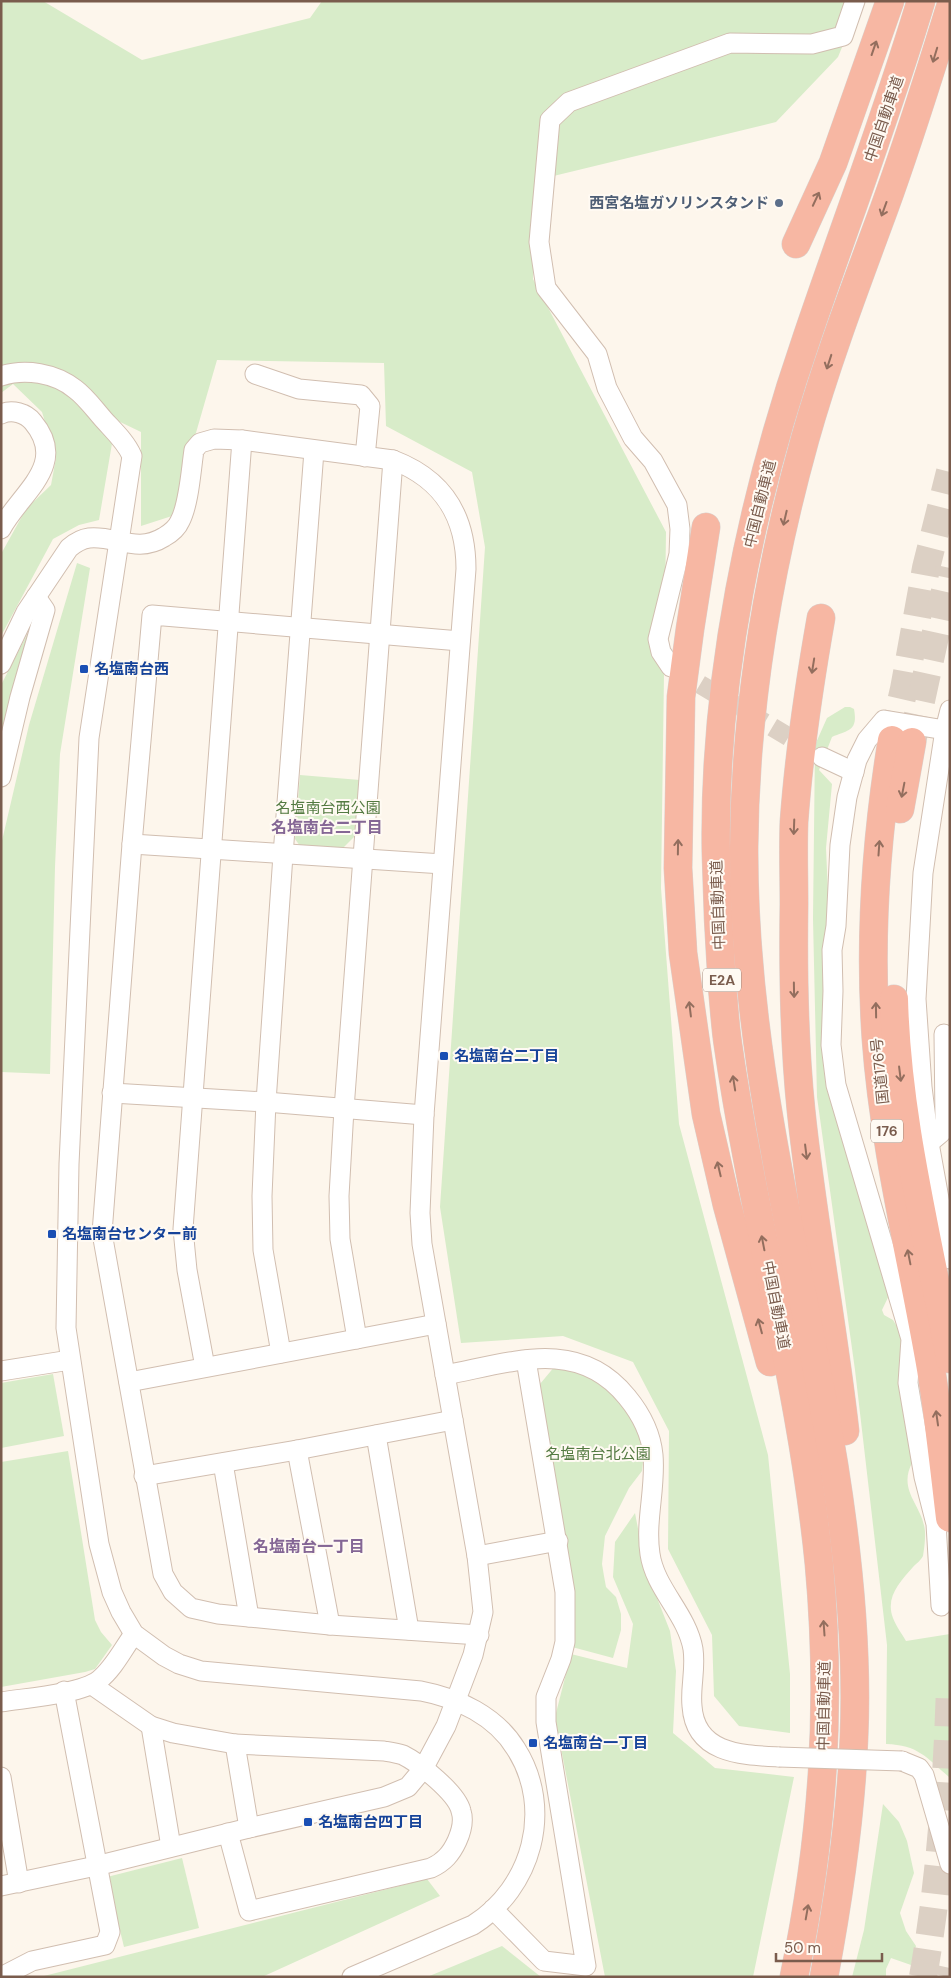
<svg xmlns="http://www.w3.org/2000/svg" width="951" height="1978" viewBox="0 0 951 1978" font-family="'DM Sans','Noto Sans JP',sans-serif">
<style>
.green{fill:#d8ecc9}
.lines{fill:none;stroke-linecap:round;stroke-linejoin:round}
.minor-tunnel{stroke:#dcd0c4;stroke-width:19;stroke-dasharray:19 9;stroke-linecap:butt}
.highway-tunnel{stroke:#dcd0c4;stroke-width:28;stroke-dasharray:28 14;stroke-linecap:butt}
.minor-casing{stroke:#d1beb0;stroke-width:21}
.highway-casing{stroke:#dad1cd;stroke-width:29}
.minor{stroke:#fff;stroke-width:19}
.highway{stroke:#f7b7a3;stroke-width:28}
.minor-bridge-casing{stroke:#d1beb0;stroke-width:21;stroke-linecap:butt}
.minor-bridge{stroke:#fff;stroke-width:19}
.oneway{stroke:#936e5e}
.service-dot{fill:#5c6f8a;stroke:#fffaf3;stroke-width:2}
.transit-dot{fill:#1a4fb4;stroke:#fffaf3;stroke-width:2}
.labels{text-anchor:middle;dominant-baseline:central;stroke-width:4;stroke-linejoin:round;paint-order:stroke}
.shield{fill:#fffaf3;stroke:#a28b7f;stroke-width:1}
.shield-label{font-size:14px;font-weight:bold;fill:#7a5c4d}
.street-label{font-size:15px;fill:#7a5c4d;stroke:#fffaf3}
.service-label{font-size:15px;font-weight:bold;fill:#4e5e75;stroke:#fffaf3;text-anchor:end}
.transit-label{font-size:15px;font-weight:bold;fill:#164399;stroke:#fffaf3;text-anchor:start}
.park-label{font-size:15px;fill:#537a41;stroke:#fffaf3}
.neighbourhood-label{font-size:16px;font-weight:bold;fill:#846695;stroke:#fffaf3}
</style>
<rect width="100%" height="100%" fill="#fdf6ec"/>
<g class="green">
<path d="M1,1H43L142,60L310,18L322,1H861L838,57L776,122L537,180L533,279L666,532L661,888L679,1124L768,1455L790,1674V1733L739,1726L714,1696L712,1635L668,1549L669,1431L633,1362L563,1336L461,1343L440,1207L485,547L472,472L386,426L384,363L217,360L172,516L141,526V432L116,420L99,520L79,525L53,539L1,636V554L26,509L51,485L56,458L42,412L13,384L1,393Z"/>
<path d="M77,563L90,568L60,754L55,867L50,1074L1,1072V845L29,725Z"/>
<path d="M32,625L1,746V685Z"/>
<path d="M845,707H850L854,709C858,731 849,730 832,737L819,770L832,784L826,848L829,915L826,1068L892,1289L882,1310L884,1315L893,1320L902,1335L913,1461C895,1493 927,1507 925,1537C925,1542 924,1550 923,1556C921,1560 916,1564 913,1567C900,1582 885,1597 893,1618C896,1626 902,1634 906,1641L950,1634V1783L949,1777C926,1757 918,1745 886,1744L887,1645L855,1370L817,1097L813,919L815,745L827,718Z"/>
<path d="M300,775L360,780L355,836L341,850L300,846L295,839Z"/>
<path d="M555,1366L593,1375L624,1405L637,1429L644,1451L642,1471L629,1488L605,1536L602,1564L604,1576L606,1587L616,1597L621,1614V1630L613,1658L572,1647L575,1629V1600L540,1384Z"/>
<path d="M53,1374L64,1436L1,1448V1383Z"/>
<path d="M68,1451L95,1620L101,1632L112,1645L95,1669L85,1672L1,1687V1462Z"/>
<path d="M635,1513L646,1570L670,1631L676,1671L673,1733L715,1768L794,1777L753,1977H605L555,1717L571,1654L627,1668L633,1624L613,1577L615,1542Z"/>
<path d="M883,1804L899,1822L907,1841L914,1873L900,1913L906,1931L916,1946L911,1965L891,1958L886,1969V1977H852L864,1930Z"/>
<path d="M182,1858L199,1928L124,1947L107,1877Z"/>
<path d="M427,1879L440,1896L262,1977H40Z"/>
<path d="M502,1946L541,1977H427Z"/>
</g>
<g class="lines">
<path class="minor-tunnel" d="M676,670L809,749"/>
<g class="highway-tunnel">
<path d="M892,740L904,689L926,568L950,472"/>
<path d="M912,742L950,568"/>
<path d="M923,1977C940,1881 947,1783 950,1686"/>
<path d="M948,1977L950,1968"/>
</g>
<defs>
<g id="minor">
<path d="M255,374L299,389L361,395L370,406L365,457"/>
<path d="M1,376C25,368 55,373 75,389C86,397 95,410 104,420C114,431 126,442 132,456L89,738L69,1164L66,1328L99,1544L112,1592L121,1612L134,1634L164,1656L179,1664L201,1671L421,1691C458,1698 496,1716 516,1749C554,1809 532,1888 473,1925L352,1977"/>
<path d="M1,414C12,409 26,413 33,422C69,465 20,493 1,529"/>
<path d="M460,641L152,615L132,844L102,1233L163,1574L173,1592L191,1608L218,1614L330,1625L479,1635"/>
<path d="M1,664L26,612L69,548C76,542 81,539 89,538C115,535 137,554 164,537C171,533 177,528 180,521C189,504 191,470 194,450L200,443L214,439L242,440L393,460C443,479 466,516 466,569L424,1115L420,1213L422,1244L477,1556L483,1612L473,1655L446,1726L423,1769L408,1787L384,1797L249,1828L96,1866L1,1886"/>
<path d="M671,667L661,652L658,639L679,554L680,529L677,505L653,461L633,438L607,388L597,354L546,288L539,242L550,120L569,102L730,43L812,44L843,36L855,1"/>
<path d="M945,730L923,873L916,999L922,1087L929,1143L950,1259"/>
<path d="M822,757L854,772"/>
<path d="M1,777L20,697L45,610L36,597"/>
<path d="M132,844L443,864"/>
<path d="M112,1093L266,1102L424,1115"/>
<path d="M929,1143L941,1133L945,1120L944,1034"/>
<path d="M357,1339L340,1239L339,1196L344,1109L393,460"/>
<path d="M281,1353L263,1250L262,1196L266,1102L283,855L314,451"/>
<path d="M205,1367L187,1270L183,1229L242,440"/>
<path d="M1,1371L70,1360"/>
<path d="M445,1375C510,1363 578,1336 627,1397C641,1414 651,1434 653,1455C656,1488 645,1521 650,1554C655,1589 687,1614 693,1649C696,1670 690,1687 692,1706C695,1754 742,1755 779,1757"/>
<path d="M129,1382L436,1324"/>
<path d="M376,1435L409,1630"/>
<path d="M297,1450L330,1625"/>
<path d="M223,1463L249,1617"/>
<path d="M144,1476L297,1450L453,1420"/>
<path d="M477,1556L558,1541"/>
<path d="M941,1606L936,1524L924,1477L908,1383L911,1339L836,1085L831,1045L833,991L832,950L836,926L840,845L847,797L857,760L867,740L884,720L945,730L950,710"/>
<path d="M92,1685L151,1726L173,1733L235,1744L384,1751C390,1752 397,1753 403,1755C419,1763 457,1793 461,1811C464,1820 461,1832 457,1841C451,1854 444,1862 431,1868L249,1911L228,1833"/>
<path d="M1,1702C25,1698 81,1694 99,1680C114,1668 123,1649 134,1634"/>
<path d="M151,1726L171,1847"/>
<path d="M235,1744L249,1828"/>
<path d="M902,1761L919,1768L924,1775L950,1864"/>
<path d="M1,1777L19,1883"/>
<path d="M493,1909L544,1961L586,1966L546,1722V1697L561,1659L565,1642V1592L526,1360"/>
<path d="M1,1977L32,1961L105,1945L110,1932L64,1691"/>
</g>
<g id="highway">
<path d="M796,244L833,163L890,1"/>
<path d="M706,527L690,629L681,697L678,868L683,953L706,1114L727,1205L770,1362"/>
<path d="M821,618C809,686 799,753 794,822C793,849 794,877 794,904C793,972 794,1042 801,1110C812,1217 833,1324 845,1431"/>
<path d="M892,740C876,838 869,939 876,1039C884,1150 912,1259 931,1369C939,1419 944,1468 950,1518"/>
<path d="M900,809L912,742"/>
<path d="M894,999C897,1121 929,1240 950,1359"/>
<path d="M794,1977C823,1837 832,1706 819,1564C802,1390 753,1218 728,1045C725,1025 724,1005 722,985C719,941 717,897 716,853C713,681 751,499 807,337C845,225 887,115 921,1"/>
<path d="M824,1977C839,1897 851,1817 854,1737C858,1648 848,1553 834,1465C800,1258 743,1059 744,847C745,708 768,572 805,439C827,361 856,285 884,209C908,143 929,76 950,8"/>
</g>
</defs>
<use href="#minor" class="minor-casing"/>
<use href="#highway" class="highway-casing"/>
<use href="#minor" class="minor"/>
<use href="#highway" class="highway"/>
<defs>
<path id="minor-bridge" d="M779,1757L902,1761"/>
</defs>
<use href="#minor-bridge" class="minor-bridge-casing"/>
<use href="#minor-bridge" class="minor-bridge"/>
</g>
<defs><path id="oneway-shaft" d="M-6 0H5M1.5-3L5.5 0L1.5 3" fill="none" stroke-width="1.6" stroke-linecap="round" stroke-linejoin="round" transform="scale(1.25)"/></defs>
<g class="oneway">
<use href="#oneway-shaft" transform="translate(874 48) rotate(-71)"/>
<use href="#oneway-shaft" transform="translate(935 55) rotate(107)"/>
<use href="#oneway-shaft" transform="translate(816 199) rotate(-65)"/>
<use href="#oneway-shaft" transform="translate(884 209) rotate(110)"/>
<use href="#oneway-shaft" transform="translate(829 362) rotate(108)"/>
<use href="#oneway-shaft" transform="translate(785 518) rotate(103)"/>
<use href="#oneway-shaft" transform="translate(813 666) rotate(99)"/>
<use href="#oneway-shaft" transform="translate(903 790) rotate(101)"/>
<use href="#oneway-shaft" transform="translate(794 827) rotate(92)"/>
<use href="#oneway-shaft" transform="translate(678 847) rotate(-89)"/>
<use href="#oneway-shaft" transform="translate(879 848) rotate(-86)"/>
<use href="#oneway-shaft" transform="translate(794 990) rotate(89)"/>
<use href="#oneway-shaft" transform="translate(690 1009) rotate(-97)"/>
<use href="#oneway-shaft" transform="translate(876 1010) rotate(-91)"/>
<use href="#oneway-shaft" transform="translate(900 1074) rotate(83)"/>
<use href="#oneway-shaft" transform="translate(734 1083) rotate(-99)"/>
<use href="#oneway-shaft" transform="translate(806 1152) rotate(83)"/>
<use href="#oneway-shaft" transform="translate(719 1169) rotate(-103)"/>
<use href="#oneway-shaft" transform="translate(763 1243) rotate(-101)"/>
<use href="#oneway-shaft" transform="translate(909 1257) rotate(-101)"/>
<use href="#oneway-shaft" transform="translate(760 1326) rotate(-105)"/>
<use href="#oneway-shaft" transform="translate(937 1418) rotate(-98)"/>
<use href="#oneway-shaft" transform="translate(824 1628) rotate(-94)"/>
<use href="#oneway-shaft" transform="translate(807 1912) rotate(-80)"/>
</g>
<circle class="service-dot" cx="779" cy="203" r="5"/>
<g class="transit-dot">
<rect x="79" y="664" width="10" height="10" rx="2.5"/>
<rect x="439" y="1051" width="10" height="10" rx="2.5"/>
<rect x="47" y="1229" width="10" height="10" rx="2.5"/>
<rect x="528" y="1738" width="10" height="10" rx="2.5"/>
<rect x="303" y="1817" width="10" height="10" rx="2.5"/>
</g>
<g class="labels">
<g class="shield">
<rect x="703" y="968.5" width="38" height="23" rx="4"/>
<rect x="871" y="1119.5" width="32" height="23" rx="4"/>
</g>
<g class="shield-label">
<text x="722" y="980">E2A</text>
<text x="887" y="1131">176</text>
</g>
<g class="street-label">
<text transform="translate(884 119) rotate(-71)">中国自動車道</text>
<text transform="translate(760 504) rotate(-76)">中国自動車道</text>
<text transform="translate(718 905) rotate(-92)">中国自動車道</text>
<text transform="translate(880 1071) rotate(-96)">国道176号</text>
<text transform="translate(776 1305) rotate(79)">中国自動車道</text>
<text transform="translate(824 1706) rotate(-89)">中国自動車道</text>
</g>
<g class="service-label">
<text x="769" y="203">西宮名塩ガソリンスタンド</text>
</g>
<g class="transit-label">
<text x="94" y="669">名塩南台西</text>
<text x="454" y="1056">名塩南台二丁目</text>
<text x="62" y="1234">名塩南台センター前</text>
<text x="543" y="1743">名塩南台一丁目</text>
<text x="318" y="1822">名塩南台四丁目</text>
</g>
<g class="park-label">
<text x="328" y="808">名塩南台西公園</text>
<text x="598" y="1454">名塩南台北公園</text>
</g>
<g class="neighbourhood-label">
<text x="327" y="827">名塩南台二丁目</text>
<text x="309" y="1546">名塩南台一丁目</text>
</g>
</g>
<rect width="951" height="1978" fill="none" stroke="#7a5c4d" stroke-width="5"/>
<path d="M776 1953v8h106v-8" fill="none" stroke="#7a5c4d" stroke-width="2.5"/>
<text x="784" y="1953" font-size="15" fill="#7a5c4d" stroke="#fffaf3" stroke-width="4" paint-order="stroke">50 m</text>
</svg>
